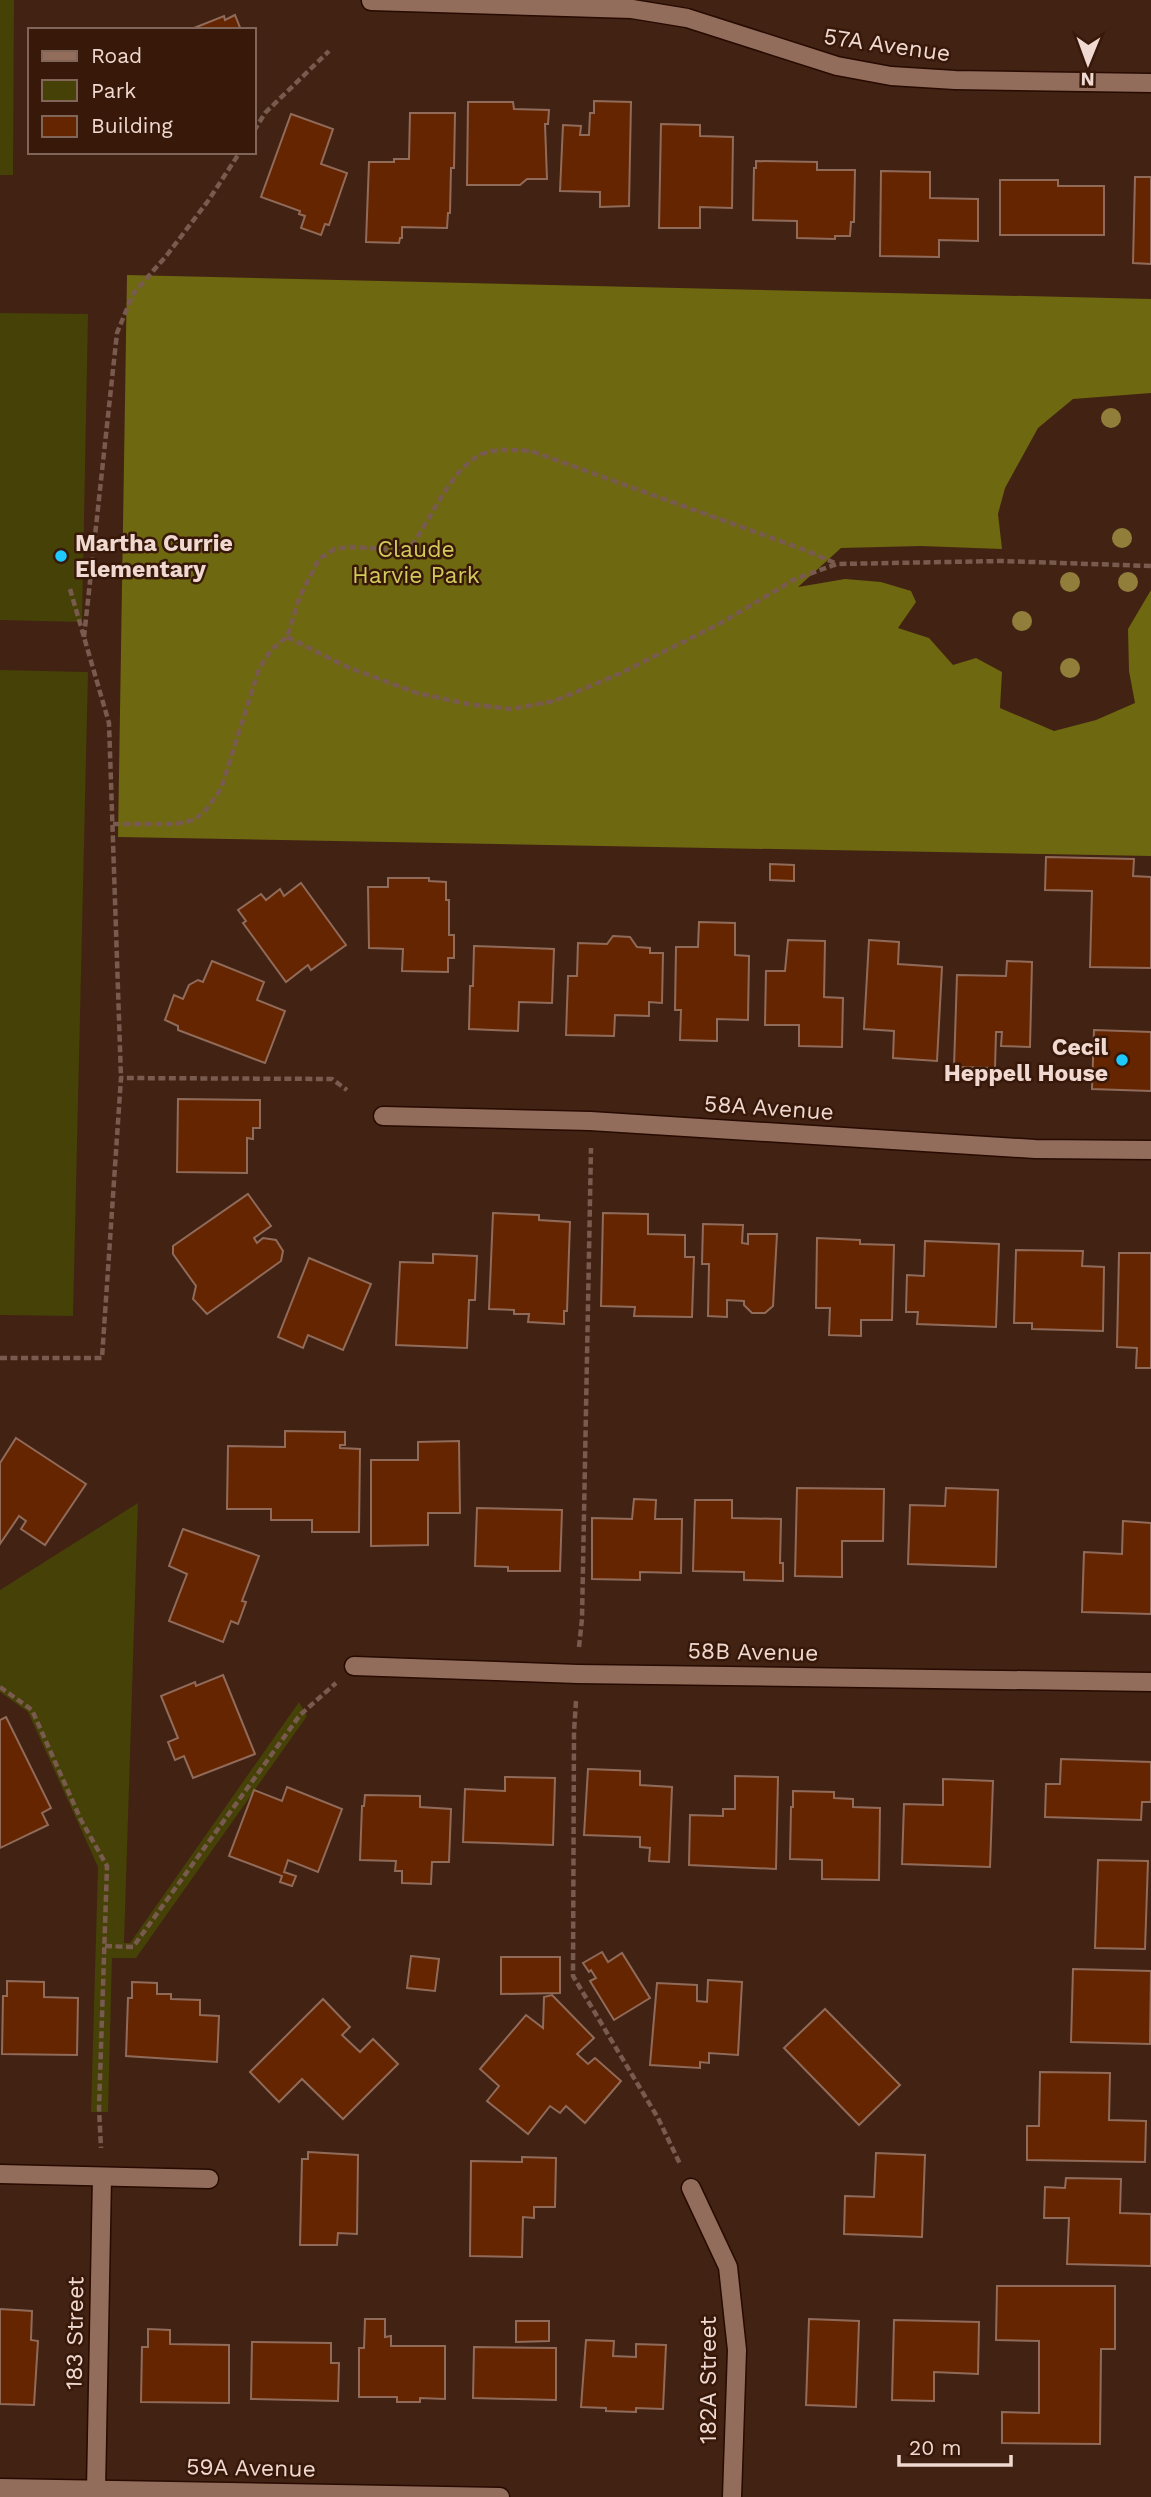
<svg xmlns="http://www.w3.org/2000/svg" width="1151" height="2497" viewBox="0 0 1151 2497" font-family="'Work Sans',sans-serif">
<style>
.green{fill:#454107}
.forest{fill:#6e6811}
.building{fill:#642500;stroke:#916b5a;stroke-width:2}
.lines{fill:none;stroke-linecap:round;stroke-linejoin:round}
.minor-casing{stroke:#270a00;stroke-width:21}
.path{stroke:#785b4e;stroke-width:4.5;stroke-dasharray:7 3.5;stroke-linecap:butt}
.minor{stroke:#936d5c;stroke-width:18}
.tree{fill:#917e3b}
.poi-dot{fill:#1ec9fd;stroke:#371809;stroke-width:2.5}
.labels{text-anchor:middle;dominant-baseline:central;stroke-width:5;stroke-linejoin:round;paint-order:stroke}
.street-label{font-size:23px;fill:#efd9d0;stroke:#371809}
.poi-label{font-size:23px;font-weight:bold;fill:#efd9d0;stroke:#371809;text-anchor:start}
.park-label{font-size:23px;fill:#d1ca5c;stroke:#371809}
</style>
<rect width="100%" height="100%" fill="#422213"/>
<g class="green">
<path d="M0,0H14L13,175H0Z"/>
<path d="M0,313L88,314L82,622L0,620Z"/>
<path d="M0,670L88,672L73,1316L0,1315Z"/>
<path d="M138,1503L124,1943H130L299,1702L307,1716L136,1958H112L108,2112H91L98,1867L28,1712L0,1692V1590Z"/>
</g>
<path class="forest" d="M127,275L1151,299V393L1073,399L1038,428L1005,488L998,514L1002,549L921,546L841,548L798,587L845,579L881,582L911,591L916,602L898,628L929,638L953,665L976,658L1002,672L1000,708L1054,731L1096,720L1135,703L1129,671L1128,629L1151,590V856L118,837Z"/>
<g class="building">
<path d="M235,15L241,30H189L224,16L225,20Z"/>
<path d="M594,101L631,102L629,206L600,207V192L560,191L563,125L581,126L580,135H589L590,113H594Z"/>
<path d="M468,102H513L514,109L549,110L548,124H545L547,179H527L520,185H467Z"/>
<path d="M410,113H455L454,168H451L450,213H448L447,228L402,227V238H400L399,243L366,242L369,162H394V159H409Z"/>
<path d="M291,114L333,129L321,164L347,173L329,225L325,224L321,235L301,228L305,216L299,214L300,211L261,197Z"/>
<path d="M661,124L700,125V136L733,137L732,208L700,207V228H659Z"/>
<path d="M756,161L817,162V170H855L854,222H851L850,236H835V239L797,238V221L753,220L754,168H756Z"/>
<path d="M881,171L930,172V198L978,199V241L939,240V257L880,256Z"/>
<path d="M1135,177H1151V264L1133,263Z"/>
<path d="M1000,180H1058V186H1104V235H1000Z"/>
<path d="M1046,857L1134,859L1133,876L1151,877V968L1090,967L1092,891L1045,890Z"/>
<path d="M770,864L794,865V881L770,880Z"/>
<path d="M388,878H429V881L446,882V900H449V935H454V958H448V972L402,971L403,949L369,948L368,887H388Z"/>
<path d="M301,883L346,945L311,970L308,965L286,982L243,923L246,921L238,910L261,894L266,900L280,889L284,896Z"/>
<path d="M699,922L735,923V955L749,956L748,1020L717,1019V1041L680,1040L681,1010H675L676,947H698Z"/>
<path d="M613,936L630,937L637,947L650,948V953H663L662,1003L649,1002V1016L615,1015L614,1036L566,1035L568,976H577L578,943L607,944Z"/>
<path d="M788,940L825,941L824,997L843,998L842,1047L799,1046V1025H765L766,971H785Z"/>
<path d="M869,940L899,942L898,964L942,967L937,1061L893,1058L894,1031L864,1029Z"/>
<path d="M474,946L554,949L552,1003L519,1002L518,1031L469,1029L470,986H473Z"/>
<path d="M212,961L264,982L257,1000L285,1011L265,1063L178,1030V1026L165,1020L174,995L183,999L189,985L198,980L203,982Z"/>
<path d="M1007,961L1032,962L1030,1047L1001,1046L1002,1032H996L995,1068L954,1067L957,975L1006,976Z"/>
<path d="M1094,1030L1151,1032V1091L1092,1089Z"/>
<path d="M178,1099L260,1100V1128H253V1139L247,1138V1173L177,1172Z"/>
<path d="M248,1194L271,1226L254,1238L257,1243L263,1238L276,1240L283,1251L281,1261L207,1314L193,1299L196,1286L173,1254V1246Z"/>
<path d="M493,1213L539,1215V1220L570,1222L567,1311H564V1324L528,1322L529,1314H514V1310L489,1309Z"/>
<path d="M603,1213L648,1214V1234L685,1235V1257H694L692,1317L634,1316L635,1307L601,1306Z"/>
<path d="M703,1224L743,1225L742,1243L748,1244V1234H777L773,1306L765,1313H752L744,1305V1301L727,1300V1317L708,1316L709,1264H702Z"/>
<path d="M817,1238L860,1240V1244L894,1245L892,1320H861V1336L829,1335L830,1308H816Z"/>
<path d="M925,1241L999,1244L996,1327L917,1324L918,1312H906L907,1275L924,1276Z"/>
<path d="M1016,1250L1083,1251L1082,1266L1104,1267L1103,1331L1032,1329V1323H1014Z"/>
<path d="M1119,1253H1151V1368H1136L1137,1348L1117,1347Z"/>
<path d="M433,1254L477,1256L475,1300H469L467,1348L396,1345L400,1262L433,1263Z"/>
<path d="M309,1258L371,1284L343,1350L308,1335L303,1348L278,1337Z"/>
<path d="M285,1431L345,1432V1445H340V1448L360,1449L359,1532H312V1520H271V1509H227L228,1446L285,1447Z"/>
<path d="M16,1438L86,1484L45,1545L21,1529L26,1521L19,1516L0,1544V1463Z"/>
<path d="M459,1441L460,1513H428V1545L371,1546V1460H418V1442Z"/>
<path d="M797,1488L884,1489L883,1541H842V1577L795,1576Z"/>
<path d="M946,1488L998,1490L996,1567L908,1564L910,1505L945,1506Z"/>
<path d="M634,1499L656,1500L655,1519H682L681,1573L640,1572V1580L592,1579V1518L632,1519Z"/>
<path d="M695,1500H732V1518L781,1519L780,1563H783V1581L744,1580V1572L693,1571Z"/>
<path d="M477,1508L562,1510L560,1571H508V1567L475,1566Z"/>
<path d="M1123,1521L1151,1523V1614L1082,1612L1084,1552L1122,1554Z"/>
<path d="M183,1529L259,1556L242,1601L246,1602L238,1624L231,1621L223,1642L169,1621L187,1574L169,1566Z"/>
<path d="M223,1675L255,1754L193,1778L184,1756L175,1760L168,1742L178,1738L161,1696L195,1682L196,1686Z"/>
<path d="M6,1717L51,1808L42,1813L48,1825L0,1848V1720Z"/>
<path d="M1061,1759L1151,1762V1802H1142L1141,1820L1045,1817L1046,1784H1060Z"/>
<path d="M588,1769L640,1771V1785L672,1787L669,1862L649,1861L650,1848L640,1847V1837L584,1835Z"/>
<path d="M735,1776L778,1777L776,1869L689,1865L690,1815L723,1816V1809H735Z"/>
<path d="M505,1777L555,1778L553,1845L463,1842L465,1789L505,1791Z"/>
<path d="M943,1779L993,1781L990,1867L902,1864L904,1804L943,1805Z"/>
<path d="M287,1787L342,1809L318,1872L288,1860L284,1872L296,1876L292,1886L280,1882L282,1876L229,1856L254,1790L282,1801Z"/>
<path d="M793,1791L834,1792V1798L853,1799V1807L880,1808L879,1880L822,1879V1860L790,1859L791,1807H793Z"/>
<path d="M365,1795L420,1796V1807L451,1809L449,1862H432L431,1884L402,1883V1871H395L396,1861L360,1860L362,1806H364Z"/>
<path d="M1098,1860L1148,1861L1145,1949L1095,1948Z"/>
<path d="M602,1952L608,1962L622,1953L650,1998L614,2020L590,1981L596,1978L591,1970L589,1972L583,1963Z"/>
<path d="M411,1956L439,1959L435,1991L407,1988Z"/>
<path d="M501,1957H560V1993L501,1994Z"/>
<path d="M1073,1969L1151,1971L1150,2044L1071,2042Z"/>
<path d="M708,1980L742,1982L738,2055L709,2053V2063L700,2062V2068L650,2065L657,1983L697,1985V2001L707,2002Z"/>
<path d="M7,1981L44,1982V1997L78,1998L77,2055L2,2054L3,1996H7Z"/>
<path d="M132,1982L157,1983V1994H171V1999L200,2000V2015L219,2016L217,2062L126,2056L128,1998H132Z"/>
<path d="M552,1995L594,2038L577,2054L588,2064L595,2058L621,2081L585,2123L566,2106L560,2113L550,2106L528,2134L487,2101L499,2086L480,2069L526,2015L543,2028L544,1997Z"/>
<path d="M323,1999L350,2027L342,2035L360,2052L373,2039L398,2064L343,2119L302,2079L279,2102L250,2072Z"/>
<path d="M825,2009L900,2085L859,2125L784,2048Z"/>
<path d="M1040,2072L1110,2073L1109,2120L1146,2121L1145,2162L1027,2160V2126H1039Z"/>
<path d="M308,2152L358,2155L357,2234L338,2233L337,2245H300L302,2159H308Z"/>
<path d="M876,2153L925,2155L922,2237L844,2234L845,2196L874,2197Z"/>
<path d="M522,2157L556,2158L555,2207H534V2218L523,2217L522,2257L470,2256L471,2161L522,2162Z"/>
<path d="M1066,2178L1121,2179L1120,2213L1151,2214V2266L1067,2264L1069,2218H1044L1045,2187L1065,2188Z"/>
<path d="M997,2286H1115V2349H1101L1100,2444L1002,2443V2412L1039,2413V2341L996,2340Z"/>
<path d="M0,2309L32,2311L31,2340L38,2341L34,2405L0,2404Z"/>
<path d="M365,2319H385V2337L391,2336V2346H445V2399L420,2398V2402H397V2397H359V2348H364Z"/>
<path d="M809,2319L859,2321L856,2407L806,2405Z"/>
<path d="M894,2320L979,2322L978,2374L934,2372V2401L892,2400Z"/>
<path d="M516,2321H549V2341L516,2342Z"/>
<path d="M148,2329L170,2330V2344L229,2345V2403L141,2402L142,2347H148Z"/>
<path d="M586,2340L614,2341L613,2356L636,2357V2344L666,2345L663,2409L636,2408V2412L606,2411V2408L581,2407Z"/>
<path d="M252,2342L331,2343V2363H339L338,2401L251,2399Z"/>
<path d="M474,2347L556,2348V2400L473,2398Z"/>
</g>
<g class="lines">
<defs>
<g id="minor">
<path d="M371,1L632,9L687,18L837,66L891,76L955,80L1151,83"/>
<path d="M383,1116L590,1121L1035,1149L1151,1150"/>
<path d="M354,1666L578,1674L1151,1682"/>
<path d="M0,2174L209,2179"/>
<path d="M691,2188L728,2267L737,2350L732,2497"/>
<path d="M0,2488L500,2497"/>
<path d="M96,2490L102,2177"/>
</g>
</defs>
<use href="#minor" class="minor-casing"/>
<g class="path">
<path d="M254,131L265,113L329,51"/>
<path d="M70,589L109,723L121,1078"/>
<path d="M84,637L117,333L133,294L167,255L208,201L240,152"/>
<path d="M287,637L345,666L417,693L468,704L511,709L554,701L617,675L721,623L795,579L837,564L1002,561L1151,566"/>
<path d="M113,824H175L194,820L206,810L221,789L259,669L271,650L287,637L300,596L319,559L335,549L350,547L400,550L412,545C431,519 452,467 482,454C498,448 515,450 531,451L805,550L837,564"/>
<path d="M0,1358H102L121,1078L332,1079L347,1090"/>
<path d="M579,1647L582,1619L591,1148"/>
<path d="M0,1687L32,1710L81,1820L107,1866L99,2108L101,2148"/>
<path d="M576,1701L574,1732L573,1976L658,2118L680,2164"/>
<path d="M105,1946L133,1947L300,1715L336,1683"/>
</g>
<use href="#minor" class="minor"/>
</g>
<g class="tree">
<circle cx="1111" cy="418" r="10"/>
<circle cx="1122" cy="538" r="10"/>
<circle cx="1070" cy="582" r="10"/>
<circle cx="1128" cy="582" r="10"/>
<circle cx="1022" cy="621" r="10"/>
<circle cx="1070" cy="668" r="10"/>
</g>
<g class="poi-dot">
<circle cx="61" cy="556" r="7"/>
<circle cx="1122" cy="1060" r="7"/>
</g>
<g class="labels">
<g class="street-label">
<text transform="translate(887 45) rotate(8)">57A Avenue</text>
<text transform="translate(769 1108) rotate(4)">58A Avenue</text>
<text transform="translate(753 1652) rotate(1)">58B Avenue</text>
<text transform="translate(75 2333) rotate(-89)">183 Street</text>
<text transform="translate(708 2380) rotate(-90)">182A Street</text>
<text transform="translate(251 2468) rotate(1)">59A Avenue</text>
</g>
<g class="poi-label">
<text x="75" y="543">Martha Currie<tspan x="75" dy="26">Elementary</tspan></text>
<text x="1108" y="1047" text-anchor="end">Cecil<tspan x="1108" dy="26">Heppell House</tspan></text>
</g>
<g class="park-label">
<text x="416" y="549">Claude<tspan x="416" dy="26">Harvie Park</tspan></text>
</g>
</g>
<rect x="28" y="28" width="228" height="126" fill="#371809" stroke="#816559" stroke-width="2"/>
<rect x="42" y="51" width="35" height="10" fill="#936d5c" stroke="#816559" stroke-width="2"/>
<text x="91" y="63" font-size="21" fill="#efd9d0">Road</text>
<rect x="42" y="80" width="35" height="21" fill="#454107" stroke="#816559" stroke-width="2"/>
<text x="91" y="98" font-size="21" fill="#efd9d0">Park</text>
<rect x="42" y="116" width="35" height="21" fill="#642500" stroke="#816559" stroke-width="2"/>
<text x="91" y="133" font-size="21" fill="#efd9d0">Building</text>
<g transform="translate(1088 63) rotate(181)" stroke="#371809" stroke-width="5" paint-order="stroke">
<path d="M0-5L12 26L0 18L-12 26Z" fill="#efd9d0"/>
<text y="-10" font-size="19" font-weight="bold" text-anchor="middle" fill="#efd9d0">N</text>
</g>
<path d="M899 2455v10h112v-10" fill="none" stroke="#efd9d0" stroke-width="3.5"/>
<text x="909" y="2455" font-size="21" fill="#efd9d0" stroke="#371809" stroke-width="5" paint-order="stroke">20 m</text>
</svg>
